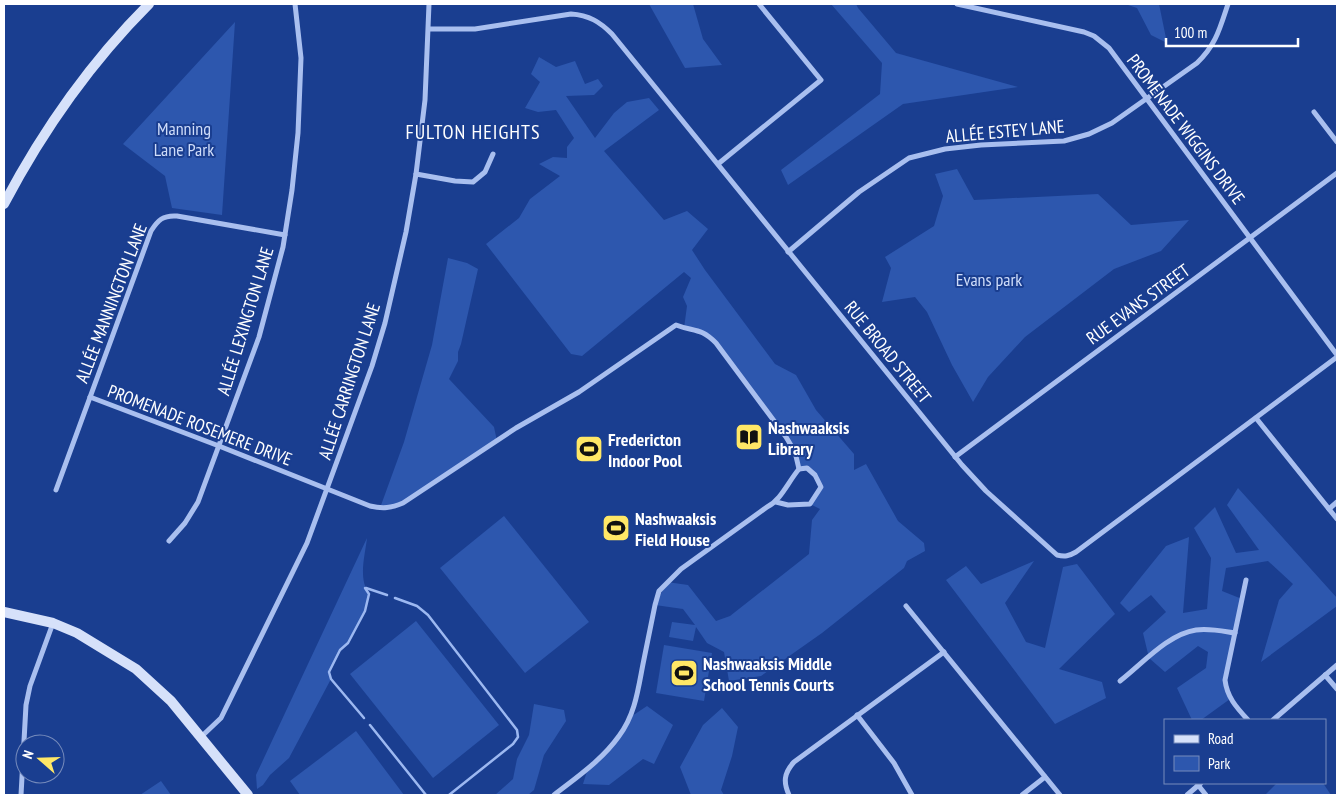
<svg xmlns="http://www.w3.org/2000/svg" width="1341" height="799" viewBox="0 0 1341 799" font-family="'PT Sans Narrow',sans-serif">
<style>
.green{fill:#2d57ae}
.lines{fill:none;stroke-linecap:round;stroke-linejoin:round}
.stream{stroke:#9cb8f1;stroke-width:2.5}
.street{stroke:#a9bfef;stroke-width:5}
.secondary{stroke:#d6e1fa;stroke-width:10}
.labels{text-anchor:middle;dominant-baseline:central;stroke-width:4;stroke-linejoin:round;paint-order:stroke}
.park-label{font-size:18px;fill:#cfddfa;stroke:#1a3e90}
.street-label{font-size:18px;fill:#fff;stroke:#1a3e90}
.poi-label{font-size:18px;font-weight:bold;fill:#fff;stroke:#1a3e90;text-anchor:start}
.quarter-label{font-size:20px;letter-spacing:1px;fill:#fff;stroke:#1a3e90}
</style>
<rect width="100%" height="100%" fill="#1a3e90"/>
<g class="green">
<path d="M649,4H693L703,39L722,65L685,68Z"/>
<path d="M831,4H856L858,8L896,53L1018,87L903,104L788,185L781,170L880,94L882,63Z"/>
<path d="M1125,4H1159L1167,43L1151,35L1137,8Z"/>
<path d="M235,22L222,215L172,208L165,176L123,144Z"/>
<path d="M539,57L556,67L575,61L585,84L598,79L603,86L594,95L566,96L595,138L614,113L627,102L649,98L659,110L604,151L664,220L687,211L708,229L692,250L705,270L775,364L796,375L816,410L854,454V470L866,464L898,521L924,543L925,551L907,561L904,568L822,633L761,676L729,681L724,652L707,643L696,627L693,641L669,637L672,622L695,625L683,609L655,605L667,582L688,585L716,621L730,616L809,554L812,520L820,509L810,504L821,487L815,475L807,468L799,469L795,452L708,334L684,328L687,306L683,297L691,278L684,272L582,356L571,354L486,244L519,218L530,199L560,176L539,164L553,157L567,158V147L574,138L556,110L538,112L525,108L540,82L531,74Z"/>
<path d="M957,169L974,200L1098,194L1131,225L1189,220L1161,251L1114,269L1025,337L988,377L973,402L952,365L927,312L915,297L882,302L891,268L885,257L934,226L943,196L935,174Z"/>
<path d="M448,258L467,263L478,269L461,344L458,352V361L449,379L494,427L497,441L403,503L380,508L404,442L432,345Z"/>
<path d="M1238,488L1337,598V606L1261,662L1279,600L1293,584L1268,561L1226,568L1222,591L1242,599L1225,680L1230,699L1201,720H1192L1177,688L1206,668L1208,652L1198,646L1165,672L1149,658L1143,633L1166,612L1151,595L1129,612L1120,603L1166,546L1189,537L1183,613L1207,609L1211,558L1194,528L1215,507L1236,553L1259,550L1227,505Z"/>
<path d="M504,516L589,622L525,673L440,568Z"/>
<path d="M367,538C365,556 358,578 369,594L365,611L348,643L340,650L329,671L331,679L289,758L270,775L263,785L257,789L256,775Z"/>
<path d="M1034,561L1005,603L1026,642L1045,648L1063,567L1077,564L1115,614L1059,669L1102,682L1106,698L1055,724L946,580L966,566L981,584Z"/>
<path d="M416,621L499,725L433,778L350,674Z"/>
<path d="M664,645L712,653L704,701L656,693Z"/>
<path d="M534,704L564,710L566,721L544,755L534,790L528,795H495L513,779L517,759L529,735Z"/>
<path d="M647,706L673,725L654,764L643,759L609,785L583,784L588,768L608,750L629,718Z"/>
<path d="M722,708L738,727L732,756L721,790L724,795H691L680,767L703,725Z"/>
<path d="M356,731L404,795H300L290,781Z"/>
<path d="M161,781L171,795H140Z"/>
<path d="M1277,783H1323L1331,795H1267L1266,794Z"/>
</g>
<g class="lines">
<g class="stream">
<path d="M366,588L387,595"/>
<path d="M395,598L417,606L428,615L517,730L518,737L513,744L449,795"/>
<path d="M364,718L331,679L329,672L340,650L348,643L365,611L369,594L365,588"/>
<path d="M370,725L426,795"/>
</g>
<g class="street">
<path d="M957,4L1084,32L1094,36L1109,48L1337,355"/>
<path d="M429,29H475L571,14C589,15 600,22 612,34L962,465L986,491L1057,555C1065,557 1069,556 1076,552L1337,357"/>
<path d="M1314,112L1337,142"/>
<path d="M718,164L821,80L759,4"/>
<path d="M416,174L455,181L473,182L485,172L493,154"/>
<path d="M788,252L859,192L909,158L945,149L981,145L1064,141L1089,134L1112,123L1197,63C1216,45 1220,28 1228,4"/>
<path d="M90,397L219,446L370,506C383,509 391,508 403,503L516,428L579,392L676,325C694,332 700,327 716,343L786,437L795,452L799,469C788,482 781,500 767,507L681,569L659,591L655,605C651,624 647,644 643,664C638,690 635,715 619,736C602,760 577,777 554,795"/>
<path d="M1256,418L1337,519"/>
<path d="M955,457L1337,173"/>
<path d="M56,490L151,231C158,220 163,215 177,216L285,235"/>
<path d="M776,502L788,505L810,504L821,487L815,475L807,468L799,469"/>
<path d="M1329,509L1337,502"/>
<path d="M169,541L185,523L198,502L259,337L283,247L292,190L298,133L301,58L295,4"/>
<path d="M1246,580L1225,680C1227,697 1236,707 1248,720"/>
<path d="M906,606L1060,795"/>
<path d="M1325,675L1337,689"/>
<path d="M1120,681C1142,664 1168,634 1196,630C1209,628 1222,631 1235,633"/>
<path d="M857,715L894,763L912,795"/>
<path d="M1273,720L1337,665"/>
<path d="M201,737L221,718L307,543L372,366L385,323L406,232L416,174L425,100L429,4"/>
<path d="M1198,785L1206,795"/>
<path d="M21,795L26,705L30,686L53,623"/>
<path d="M789,795C783,782 784,773 794,762L944,652"/>
<path d="M1022,795L1045,777"/>
<path d="M1187,795L1201,783"/>
</g>
<g class="secondary">
<path d="M4,204C43,130 90,63 149,4"/>
<path d="M4,612L53,623L77,633L136,669L171,701L248,795"/>
</g>
</g>
<defs>
<symbol id="library-square" viewBox="-11 -11 22 22"><rect x="-9" y="-9" width="18" height="18" rx="4" fill="#ffe766" stroke="#1a3e90"/><path d="M-6-4Q-3-5.5-.7-3.5V5Q-3 3-6 4ZM6-4Q3-5.5 .7-3.5V5Q3 3 6 4Z" fill="#111"/></symbol>
<symbol id="stadium-square" viewBox="-11 -11 22 22"><rect x="-9" y="-9" width="18" height="18" rx="4" fill="#ffe766" stroke="#1a3e90"/><path d="M0-5a6.5 5 0 1 0 0 10a6.5 5 0 1 0 0-10ZM-3.5-1.8h7v3.6h-7Z" fill="#111"/></symbol>
</defs>
<g fill-rule="evenodd">
<use href="#library-square" x="733" y="421" width="32" height="32"/>
<use href="#stadium-square" x="573" y="433" width="32" height="32"/>
<use href="#stadium-square" x="600" y="512" width="32" height="32"/>
<use href="#stadium-square" x="668" y="657" width="32" height="32"/>
</g>
<g class="labels">
<g class="park-label">
<text x="184" y="128">Manning<tspan x="184" dy="21">Lane Park</tspan></text>
<text x="989" y="279">Evans park</text>
</g>
<g class="street-label">
<text transform="translate(1186 129) rotate(53)">PROMENADE WIGGINS DRIVE</text>
<text transform="translate(1005 131) rotate(-5)">ALLÉE ESTEY LANE</text>
<text transform="translate(111 303) rotate(-69)">ALLÉE MANNINGTON LANE</text>
<text transform="translate(1138 304) rotate(-36)">RUE EVANS STREET</text>
<text transform="translate(245 321) rotate(-73)">ALLÉE LEXINGTON LANE</text>
<text transform="translate(888 352) rotate(51)">RUE BROAD STREET</text>
<text transform="translate(349 381) rotate(-72)">ALLÉE CARRINGTON LANE</text>
<text transform="translate(200 425) rotate(21)">PROMENADE ROSEMERE DRIVE</text>
</g>
<g class="poi-label">
<text x="768" y="427">Nashwaaksis<tspan x="768" dy="21">Library</tspan></text>
<text x="608" y="439">Fredericton<tspan x="608" dy="21">Indoor Pool</tspan></text>
<text x="635" y="518">Nashwaaksis<tspan x="635" dy="21">Field House</tspan></text>
<text x="703" y="663">Nashwaaksis Middle<tspan x="703" dy="21">School Tennis Courts</tspan></text>
</g>
<g class="quarter-label">
<text x="473" y="132">FULTON HEIGHTS</text>
</g>
</g>
<rect width="1341" height="799" fill="none" stroke="#ffffff" stroke-width="10"/>
<rect x="1164" y="719" width="162" height="65" fill="#1a3e90" stroke="#768bbc"/>
<rect x="1174" y="735" width="25" height="8" fill="#d6e1fa" stroke="#768bbc"/>
<text x="1208" y="744" font-size="15" fill="#ffffff">Road</text>
<rect x="1174" y="756" width="25" height="15" fill="#2d57ae" stroke="#768bbc"/>
<text x="1208" y="769" font-size="15" fill="#ffffff">Park</text>
<g transform="translate(40 759) rotate(290)"><circle r="24" fill="#1a3e90" stroke="#768bbc"/>
<path d="M0-4L9 19L0 12L-9 19Z" fill="#ffe766"/>
<text y="-8" font-size="14" font-weight="bold" text-anchor="middle" fill="#ffffff">N</text>
</g>
<path d="M1166 38v8h132v-8" fill="none" stroke="#ffffff" stroke-width="2.5"/>
<text x="1174" y="38" font-size="15" fill="#ffffff" stroke="#1a3e90" stroke-width="4" paint-order="stroke">100 m</text>
</svg>
